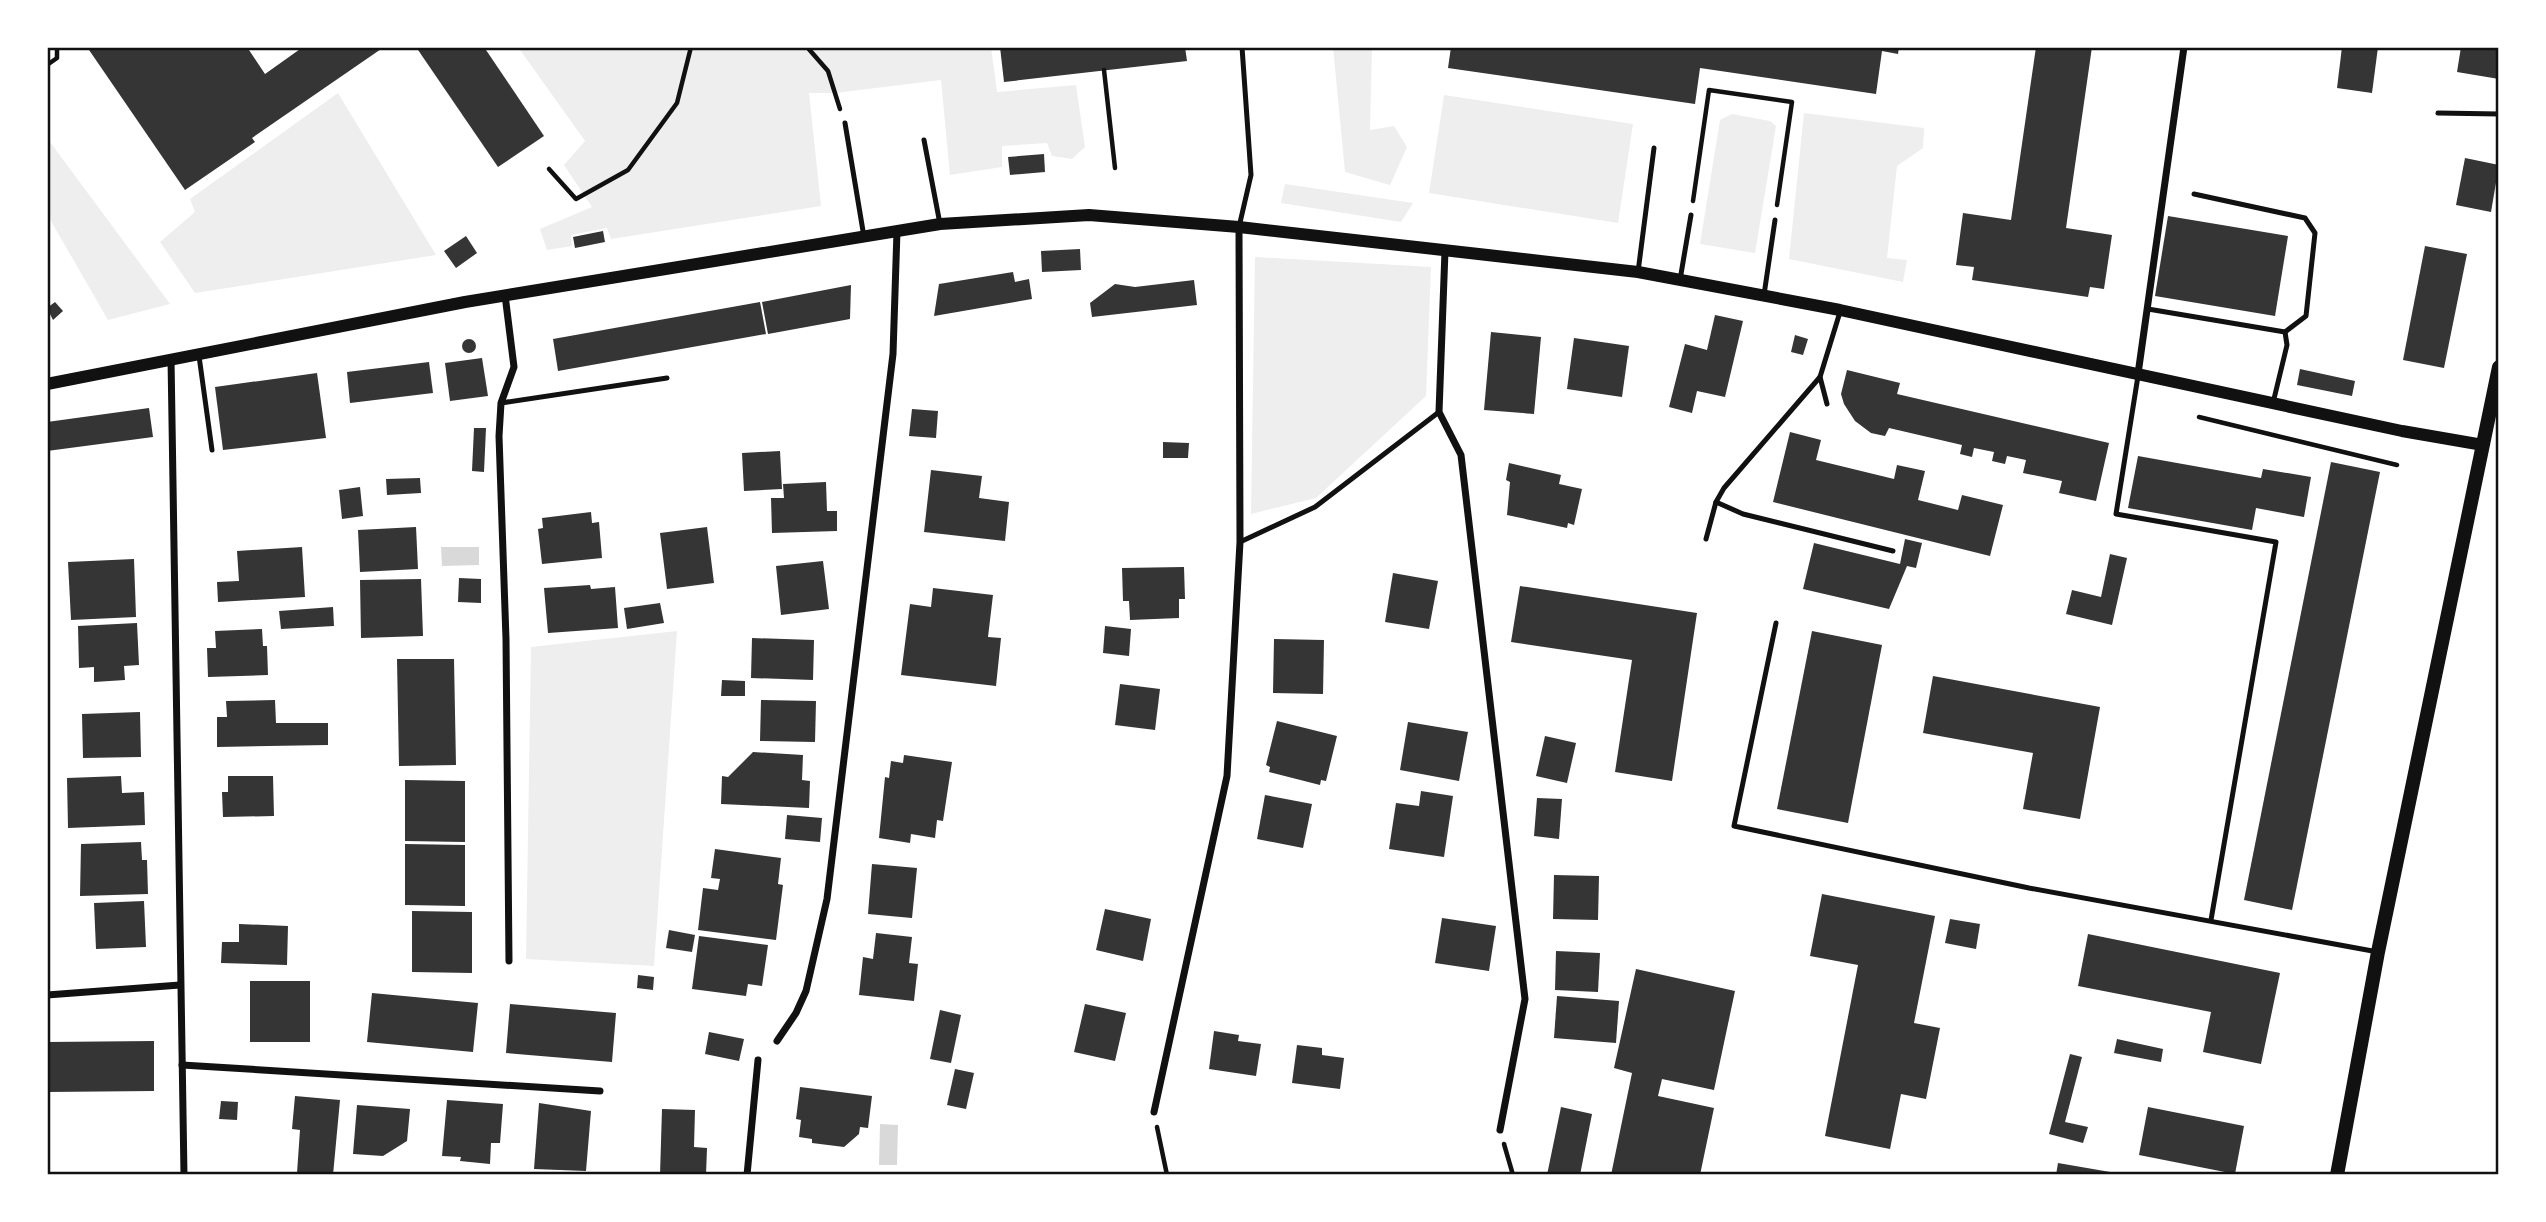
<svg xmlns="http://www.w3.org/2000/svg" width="2546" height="1222" viewBox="0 0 2546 1222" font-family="'Nunito Sans',sans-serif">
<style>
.green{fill:#eee}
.water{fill:#d9d9d9}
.building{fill:#353535}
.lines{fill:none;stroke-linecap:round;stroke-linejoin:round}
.path{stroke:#111;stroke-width:4.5}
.service{stroke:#111;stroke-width:5}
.minor{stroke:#111;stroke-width:7}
.tertiary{stroke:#111;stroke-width:12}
.secondary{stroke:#111;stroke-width:14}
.neatline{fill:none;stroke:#111;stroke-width:2.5}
</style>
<rect width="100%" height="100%" fill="#fff"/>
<g class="green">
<path d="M518,47H991L997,92L1076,85L1085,147L1072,159L1052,156L1047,143L1002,146V167L950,175L941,80L835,93H809L821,206L611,239L607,228L571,235L572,246L547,250L540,229L592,207L564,165L585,141Z"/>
<path d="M1333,47H1372L1370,130L1394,126L1407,147L1390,185L1345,172Z"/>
<path d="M338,93L436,255L195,293L160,242L195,212L190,199Z"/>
<path d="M1444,95L1633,124L1618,223L1429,193Z"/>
<path d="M1804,113L1924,128L1923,148L1897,166L1887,258L1907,260L1903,282L1789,259Z"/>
<path d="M1732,114L1770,121L1776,126L1755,253L1700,244L1720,120Z"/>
<path d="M47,138L170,304L108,320L47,214Z"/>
<path d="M1285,184L1413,203L1401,222L1281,203Z"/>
<path d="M1255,257L1431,267L1426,396L1316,498L1251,514Z"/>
<path d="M677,631L654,966L526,959L531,647Z"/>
</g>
<g class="water">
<path d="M441,547H479V565L442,566Z"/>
<path d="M880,1124L898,1125L897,1165H879Z"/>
</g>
<g class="building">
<path d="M87,47H247L265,74L303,47H384L252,138L255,142L185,190Z"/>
<path d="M416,47H484L544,136L498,167Z"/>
<path d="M1000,47H1185L1187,61L1004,82Z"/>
<path d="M1451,47H1899L1898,54L1882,51L1876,94L1700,68L1695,104L1448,68Z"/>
<path d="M2036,47H2092L2066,228L2112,235L2104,289L2090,287L2088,297L1972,280L1974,267L1956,265L1963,213L2011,220Z"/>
<path d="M2342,47H2378L2372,93L2337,88Z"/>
<path d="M2461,47H2499V79L2457,72Z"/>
<path d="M1044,154L1045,172L1010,175L1008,157Z"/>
<path d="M2465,158L2499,165L2491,212L2456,205Z"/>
<path d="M2168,216L2288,236L2275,316L2155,296Z"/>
<path d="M603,231L605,242L575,248L573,237Z"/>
<path d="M466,236L477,253L456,268L444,251Z"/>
<path d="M2425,246L2467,254L2444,368L2403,360Z"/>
<path d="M1080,249L1081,270L1042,272L1041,251Z"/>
<path d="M1013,272L1015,282L1029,279L1032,299L934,316L939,284Z"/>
<path d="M1194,280L1197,305L1092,317L1090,303L1115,284L1135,287Z"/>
<path d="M851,285L850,319L768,334L762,302Z"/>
<path d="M55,302L63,311L53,320L47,308Z"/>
<path d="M760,302L766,334L558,371L553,339Z"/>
<path d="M1715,315L1743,321L1725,397L1697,391L1692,413L1669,407L1685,344L1707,350Z"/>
<path d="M1491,332L1541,337L1534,414L1484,410Z"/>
<path d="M1795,335L1808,339L1803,355L1791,352Z"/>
<path d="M1574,338L1629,346L1622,397L1567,389Z"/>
<circle cx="469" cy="346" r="7"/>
<path d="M482,358L488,396L450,401L445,363Z"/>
<path d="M429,362L433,393L350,403L347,372Z"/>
<path d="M2300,369L2355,381L2352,396L2297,385Z"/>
<path d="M1847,370L1900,383L1897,394L2109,443L2096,501L2059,493L2062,481L2023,473L2026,460L2007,456L2005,464L1992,461L1994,452L1974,448L1972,457L1960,454L1962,445L1889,428L1885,436L1871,433L1855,421L1844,404L1841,394Z"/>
<path d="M317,373L326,438L223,450L215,387Z"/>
<path d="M149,408L153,437L47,451V422Z"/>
<path d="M912,409L938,411L936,438L909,436Z"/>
<path d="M474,428H486L484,472L472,471Z"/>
<path d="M1790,432L1821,440L1816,460L1894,479L1897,465L1925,471L1918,500L1958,510L1962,495L2003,505L1990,556L1773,502Z"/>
<path d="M1163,442L1189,443L1188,458H1163Z"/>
<path d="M780,451L782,489L744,491L742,453Z"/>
<path d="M2138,456L2261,478L2263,469L2311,477L2304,517L2256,508L2252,530L2128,508Z"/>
<path d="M2331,462L2380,472L2292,910L2244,900Z"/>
<path d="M1509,463L1561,475L1559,484L1582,489L1574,525L1568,523L1567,528L1507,515L1510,482L1506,480Z"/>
<path d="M931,470L982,476L979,498L1009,502L1005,541L924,532Z"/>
<path d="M420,478L421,493L387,495L386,479Z"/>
<path d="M826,482L827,511H837V531L772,533L771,498H784L783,484Z"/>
<path d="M360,487L363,516L342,519L339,490Z"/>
<path d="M591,512L592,523L599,522L602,558L542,564L538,529L543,528L542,518Z"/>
<path d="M416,527L418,569L360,572L358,530Z"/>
<path d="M707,527L714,583L667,589L660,533Z"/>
<path d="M1905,539L1922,543L1916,568L1907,566L1889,609L1803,589L1814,543L1900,564Z"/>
<path d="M302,547L305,597L218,602L217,582L239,581L237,551Z"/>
<path d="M2110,554L2127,558L2112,625L2066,614L2072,590L2101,597Z"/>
<path d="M134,559L136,617L71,620L68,562Z"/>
<path d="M823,561L829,609L781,615L776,566Z"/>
<path d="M1184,567L1185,599H1179V618L1130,620L1129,601H1123L1122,568Z"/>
<path d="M1393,573L1438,581L1429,629L1385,622Z"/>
<path d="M459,578L481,579V603L458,602Z"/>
<path d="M421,579L423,636L361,638L360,580Z"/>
<path d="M590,585L591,589L615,587L618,628L548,633L544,588Z"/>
<path d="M1520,586L1697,613L1672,781L1615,772L1632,660L1511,642Z"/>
<path d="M933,588L993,595L988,637L1001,638L996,686L901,675L910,604L931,607Z"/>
<path d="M660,603L664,623L627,629L624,608Z"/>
<path d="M333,607L334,626L281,629L279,611Z"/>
<path d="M137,623L139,665L124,666L125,680L94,682V667L79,668L78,626Z"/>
<path d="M1105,626L1131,629L1129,656L1103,653Z"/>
<path d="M262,629L263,646H267L268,675L208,677L207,648H216L215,631Z"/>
<path d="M1812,631L1882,645L1848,823L1777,809Z"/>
<path d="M752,638L814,640L813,680L751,678Z"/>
<path d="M1274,639L1324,640L1323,694L1273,693Z"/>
<path d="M397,659H454L456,765L399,766Z"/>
<path d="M1933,676L2100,707L2080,819L2023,809L2033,753L1923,733Z"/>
<path d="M722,680L745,681V696H721Z"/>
<path d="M1120,684L1160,689L1155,730L1115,725Z"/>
<path d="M275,700L276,723H328V745L217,747V717H227L226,701Z"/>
<path d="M761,700L816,701L815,742L760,741Z"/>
<path d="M140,712L141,757L83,758L82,714Z"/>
<path d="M1277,721L1337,736L1326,781L1321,780L1320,785L1269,772L1270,767L1266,765Z"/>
<path d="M1408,722L1468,732L1459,781L1400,770Z"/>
<path d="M1545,736L1576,743L1567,783L1536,776Z"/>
<path d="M753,752L803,755L802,780L810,781L809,808L721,804L722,776L728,777Z"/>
<path d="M904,755L952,762L943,821L937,820L935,838L911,834L910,843L879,838L885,777L889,778L891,761L903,763Z"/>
<path d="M121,776L122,793L144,792L145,825L68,828L67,778Z"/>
<path d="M228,776H273L274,816L223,817L222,792H228Z"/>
<path d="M405,780L465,781V842L405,841Z"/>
<path d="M1421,791L1453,796L1444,857L1389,849L1396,803L1419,806Z"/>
<path d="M1265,795L1312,804L1303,848L1257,839Z"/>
<path d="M1537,798L1562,799L1559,839L1534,836Z"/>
<path d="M787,815L822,818L820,842L785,839Z"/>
<path d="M141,842L142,860H147L148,894L80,896L81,844Z"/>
<path d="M405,844L465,845V906L405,905Z"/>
<path d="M715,849L781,858L778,884L783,885L776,940L698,930L703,888L718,890L720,879L711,878Z"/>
<path d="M872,864L917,868L912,918L868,914Z"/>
<path d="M1554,875L1599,876L1598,920L1553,919Z"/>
<path d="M1822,894L1935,916L1914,1023L1940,1028L1926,1099L1901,1094L1890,1149L1825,1136L1858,965L1810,956Z"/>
<path d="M144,901L146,947L96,949L94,903Z"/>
<path d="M1105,909L1151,919L1143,961L1096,950Z"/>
<path d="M412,911L472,912V973L412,972Z"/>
<path d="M1442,918L1496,926L1489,971L1435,963Z"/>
<path d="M1950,919L1980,924L1976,949L1945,943Z"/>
<path d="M239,924L288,926L287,965L221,963L222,942H239Z"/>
<path d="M669,930L695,935L692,952L666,948Z"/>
<path d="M876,933L912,937L909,963L918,964L914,1001L859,995L863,957L873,959Z"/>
<path d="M2088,934L2280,973L2261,1064L2203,1052L2211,1012L2078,986Z"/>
<path d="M699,936L768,945L762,986L748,984L746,996L692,989Z"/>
<path d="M1556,951L1600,953L1598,992L1555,990Z"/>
<path d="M1636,969L1735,991L1714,1090L1662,1079L1658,1096L1714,1108L1700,1175H1611L1632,1073L1614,1068Z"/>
<path d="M638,975L654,977L653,990L637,988Z"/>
<rect x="250" y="981" width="60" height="61"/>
<path d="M372,993L478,1003L473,1052L367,1042Z"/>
<path d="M1557,996L1619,1001L1616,1043L1554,1038Z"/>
<path d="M510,1004L616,1013L612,1062L506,1053Z"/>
<path d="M1085,1004L1126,1013L1115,1061L1074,1052Z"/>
<path d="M940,1010L961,1015L951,1063L930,1059Z"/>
<path d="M1214,1031L1239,1035L1238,1041L1261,1044L1256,1076L1209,1069Z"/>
<path d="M709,1032L744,1039L739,1061L705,1054Z"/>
<path d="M2117,1039L2163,1049L2161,1062L2114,1053Z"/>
<path d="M154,1041V1091L47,1092V1042Z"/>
<path d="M1297,1045L1322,1048V1055L1344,1058L1340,1089L1292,1083Z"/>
<path d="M2070,1054L2082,1057L2065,1122L2088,1127L2083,1143L2049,1134Z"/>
<path d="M955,1069L974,1073L966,1109L947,1105Z"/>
<path d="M800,1087L872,1096L868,1128L860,1127L859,1134L844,1147L812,1143V1139L799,1137L801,1120L796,1119Z"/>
<path d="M295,1096L340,1100L333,1175L297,1173L300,1130L292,1129Z"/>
<path d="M447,1100L503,1104L500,1143H491L490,1164L460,1161L461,1157L442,1156Z"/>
<path d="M221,1101L238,1102L237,1120L219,1119Z"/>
<path d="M539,1103L591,1111L586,1171L534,1169Z"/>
<path d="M357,1105L410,1109L407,1141L383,1156L353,1154Z"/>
<path d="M1561,1107L1592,1114L1580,1175H1547Z"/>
<path d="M2148,1107L2244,1126L2235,1174L2139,1155Z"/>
<path d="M662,1109L695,1110L694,1147L707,1148L706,1175H660Z"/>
<path d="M2058,1163L2116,1173V1175H2056Z"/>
</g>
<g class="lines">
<g class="path">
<path d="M807,47L828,71L840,109"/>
<path d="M47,65L57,58V47"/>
<path d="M1104,70L1115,168"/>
<path d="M549,169L576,199L628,170L677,103L691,47"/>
<path d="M1693,201L1709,90L1792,102L1777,205"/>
<path d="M2199,417L2397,465"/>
<path d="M1157,1127L1167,1175"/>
<path d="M1504,1144L1513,1175"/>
</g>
<g class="service">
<path d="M2438,113L2499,114"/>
<path d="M845,123L864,237"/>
<path d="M924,140L940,224"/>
<path d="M2194,194L2305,218L2315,233L2306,316L2285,332"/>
<path d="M1239,227L1251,175L1242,47"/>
<path d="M1638,272L1654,148"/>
<path d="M1680,280L1691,215"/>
<path d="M1764,295L1775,220"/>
<path d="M2148,309L2285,332L2287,345L2273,403"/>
<path d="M199,356L212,450"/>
<path d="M2138,376L2116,514L2276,542L2211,920"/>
<path d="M1820,377L1827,404"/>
<path d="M501,403L667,378"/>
<path d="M1716,502L1743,514L1893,551"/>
<path d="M1706,539L1716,502L1724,488L1820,377L1840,312"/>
<path d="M1240,542L1315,507L1439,412"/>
<path d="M1776,623L1734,826L2029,888L2378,952"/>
</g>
<g class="minor">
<path d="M1445,251L1439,412L1461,455L1525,999L1500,1130"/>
<path d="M505,295L514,367L501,403L499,436L506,639L509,961"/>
<path d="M171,358L184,1175"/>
<path d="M2138,374L2184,47"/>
<path d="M47,995L180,985"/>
<path d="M777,1041L796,1013L806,991L827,899L893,354L897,231"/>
<path d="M182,1065L600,1091"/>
<path d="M1154,1112L1227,776L1240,542L1239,227"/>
<path d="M747,1175L758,1060"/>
</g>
<path class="tertiary" d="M47,384L465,302L940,224L1089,215L1239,227L1638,272L1840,310L2402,431L2483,445"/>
<path class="secondary" d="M2337,1175L2378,952L2499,367"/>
</g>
<rect width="2546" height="1222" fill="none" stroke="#ffffff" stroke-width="98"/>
<rect x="49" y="49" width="2448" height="1124" class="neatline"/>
</svg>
